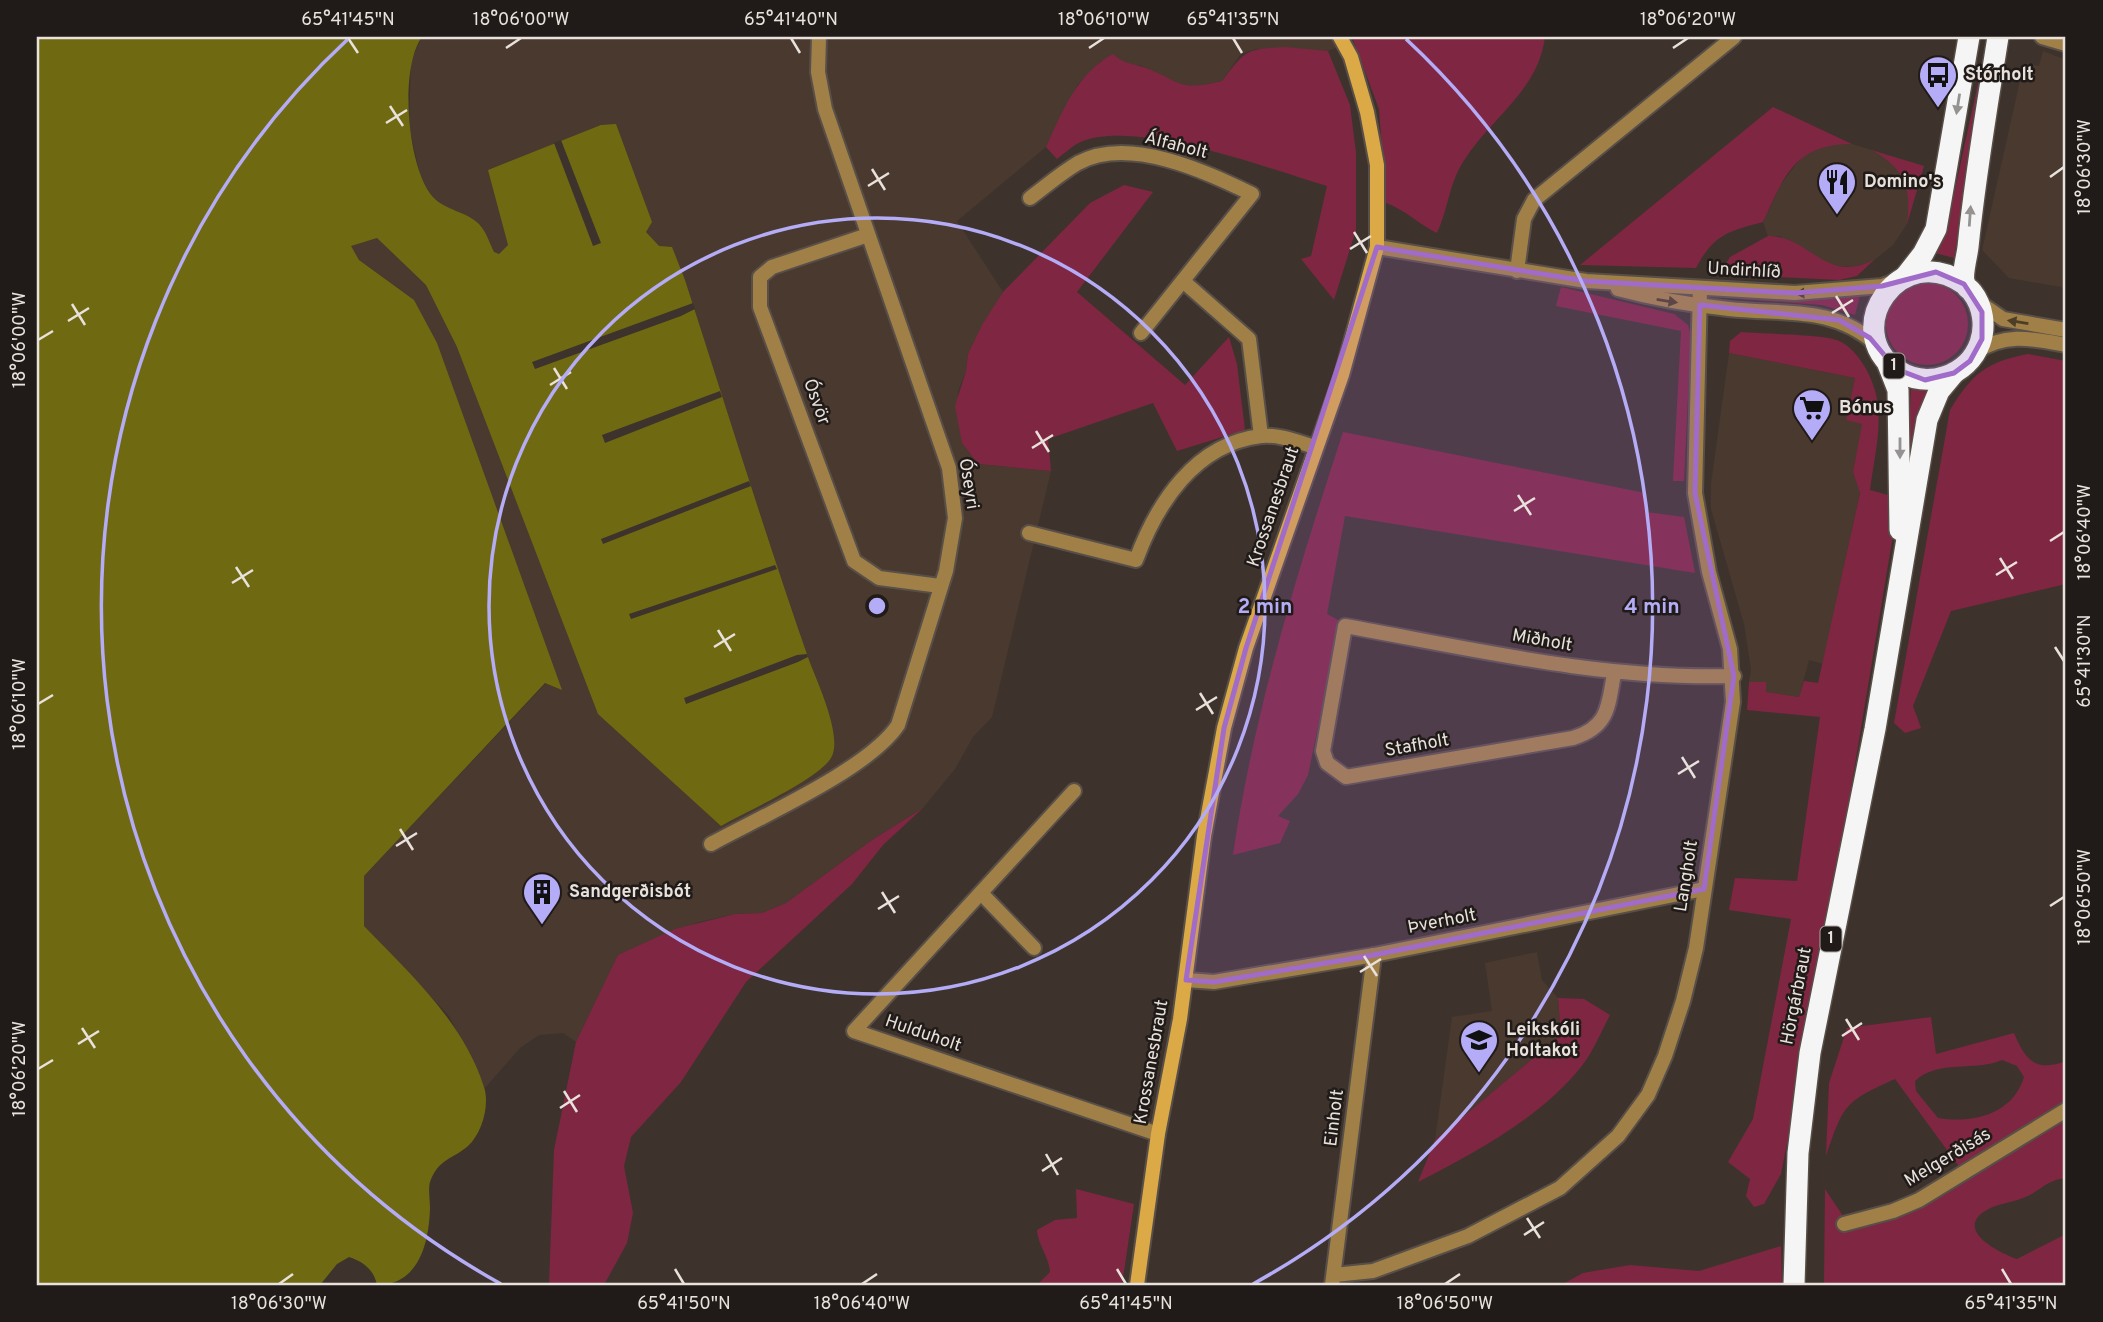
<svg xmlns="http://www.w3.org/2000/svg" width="2103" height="1322" viewBox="0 0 2103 1322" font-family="Overpass,sans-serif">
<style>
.built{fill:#4a392e}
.green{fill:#7f2642;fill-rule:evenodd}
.water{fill:#6f6a11}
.pier{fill:#3d332c}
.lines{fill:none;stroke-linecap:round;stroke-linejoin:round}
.street-casing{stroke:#584f48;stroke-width:18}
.secondary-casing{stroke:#584f48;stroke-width:18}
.highway-casing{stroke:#584f48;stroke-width:24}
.street{stroke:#a08047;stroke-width:14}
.secondary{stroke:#dca947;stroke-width:14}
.highway{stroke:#f5f5f5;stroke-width:21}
.oneway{fill:#959392}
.oneway2{fill:#4d3e28}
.marked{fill:#a16bc9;fill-opacity:0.2;stroke:#a16bc9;stroke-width:5;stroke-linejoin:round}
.ticks{fill:none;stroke:#e8e1dc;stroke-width:2.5}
.ring{fill:none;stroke:#b5acf8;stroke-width:3.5}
.labels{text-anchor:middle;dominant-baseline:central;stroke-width:5;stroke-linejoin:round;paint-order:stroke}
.shield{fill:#201b18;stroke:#aca6a1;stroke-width:2}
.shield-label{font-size:16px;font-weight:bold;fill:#e8e1dc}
.poi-label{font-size:18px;font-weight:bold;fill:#e8e1dc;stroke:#201b18;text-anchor:start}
.street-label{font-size:18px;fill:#e8e1dc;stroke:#201b18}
.centre{fill:#b5acf8;stroke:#201b18;stroke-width:3.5}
.ring-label{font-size:21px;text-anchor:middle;font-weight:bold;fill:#b5acf8;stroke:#201b18;stroke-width:5;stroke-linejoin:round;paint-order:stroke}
.neatline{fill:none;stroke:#e8e1dc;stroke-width:2.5}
.ticks-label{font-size:18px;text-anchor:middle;fill:#e8e1dc}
</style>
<rect width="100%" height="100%" fill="#3d332c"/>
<g class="built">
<path d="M422,37H1352L1354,40L1328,51L1255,49L1240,55L1222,81L1197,86L1178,85L1140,65H1129L1120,60L1101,61L1078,84L1046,147L957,221L1003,292L968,354L966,371L958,391L962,443L978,464L1051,471L992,717L973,737L955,769L923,808L872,840L786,903L762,913L735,914L699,922L619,955L576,1042L563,1033L539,1035L520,1048L485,1088L449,1016L364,926V876L546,683L561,689L414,300L359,260L350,246L377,238L426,285L457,347L829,717L775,565L685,280L646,232L513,161L489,170L508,245L499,254L494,253L481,225L446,208L432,196L421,179L409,126L411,60Z"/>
<path d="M2043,51L2066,60V288L2009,278L1982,250L2024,63L2039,66Z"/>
<path d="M1831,144H1852L1924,166L1907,224L1893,245L1873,261L1855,267L1830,266L1779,236H1768L1763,222L1781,184L1804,154Z"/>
<path d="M1729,353L1855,378L1847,420L1863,423L1853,472L1860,492L1823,664L1809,660L1799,697L1765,692L1766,682H1749L1751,669L1744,624L1711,509V484Z"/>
<path d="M1537,952L1542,980L1558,998L1561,1035L1435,1140L1452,1017L1492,1011L1485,963Z"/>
</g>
<g class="green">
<path d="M1352,37H1545C1538,92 1490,118 1463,162C1449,184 1448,210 1437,233C1418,224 1406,210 1386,203L1379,109Z"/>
<path d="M1988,37L1989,47L1954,258L1935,253L1946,231Z"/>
<path d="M1285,47L1328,51L1350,105L1356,153V230L1334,300L1301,259L1311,256L1327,186C1269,169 1140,120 1083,141C1074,144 1065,153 1057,159L1046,147C1062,112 1077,73 1113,54C1124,64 1131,63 1143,67C1182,81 1175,92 1222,81C1246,50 1245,49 1285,47Z"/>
<path d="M1773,107L1852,144C1795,144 1784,176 1763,222C1729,231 1714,234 1696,268L1580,265Z"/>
<path d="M1871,150L1924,166L1907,224C1912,188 1904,167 1871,150Z"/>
<path d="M1124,185L1153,192L1077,292L1185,385L1229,337L1237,364L1245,430L1177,451L1153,403L1048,439L1051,471L978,464L962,443L955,406L966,371L968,354L982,325L1003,292L1090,203Z"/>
<path d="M1768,236C1812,236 1825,286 1875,259L1857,276L1839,280L1720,274L1730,257Z"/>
<circle cx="1927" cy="324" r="41"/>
<path d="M1561,287L1674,314L1688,325L1691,335L1684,481H1673L1681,331L1556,306Z"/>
<path d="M1861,291L1855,315L1822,305L1739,299L1744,296L1823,299Z"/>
<path d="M1741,332C1763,334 1820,334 1837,340C1847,344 1856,353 1861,361C1890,403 1876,443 1870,490L1888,495L1893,513V535L1825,945L1781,1174L1764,1204L1754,1207L1746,1196L1750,1179L1728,1162L1753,1119L1791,919L1729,910L1735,878L1797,881L1820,717L1747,710L1749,682H1766V692L1799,697L1804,681L1818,683L1860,493L1853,472L1862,424L1846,420L1855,378L1729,353L1730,341Z"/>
<path d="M2028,354L2066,361V584L1951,611L1913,706L1921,728L1905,733L1894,723L1950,410C1972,374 1986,362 2028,354Z"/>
<path d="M1911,385L1928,387L1919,419L1906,503Z"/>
<path d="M1343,432L1645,493L1646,512L1684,517L1695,573L1345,516L1327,614L1340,621L1308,775L1298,794L1278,816L1290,821L1280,843L1233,855C1254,711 1298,570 1343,432Z"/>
<path d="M923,808L883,845L852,884L746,982L681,1082L631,1137L624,1166L633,1213L627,1243L604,1285H549L554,1150L576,1042L618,955L675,929L735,914L762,913L786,903L872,840Z"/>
<path d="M1558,998L1584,999L1610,1015C1601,1032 1593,1052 1581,1067C1539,1119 1476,1152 1418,1182L1435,1140L1561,1035Z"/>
<path d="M1931,1017L1936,1054L2014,1033C2025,1059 2035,1073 2066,1061V1178C2049,1179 2042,1189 2028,1196C2014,1203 1995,1203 1982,1213C1957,1233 2003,1254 2017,1259L2066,1234V1285H1824L1825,1189L1845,1219L1855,1225L1966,1176L1895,1079C1844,1102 1844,1104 1826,1156L1829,1083L1847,1028ZM2002,1060L2017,1066L2024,1077C2013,1114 1973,1124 1938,1118L1916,1091L1915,1081C1938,1059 1975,1072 2002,1060Z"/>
<path d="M1076,1189L1134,1204L1122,1285H1037L1050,1272C1049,1256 1038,1246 1037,1230L1055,1220L1077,1218Z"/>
<path d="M1781,1246L1782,1285H1561L1583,1273L1630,1265L1699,1271Z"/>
</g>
<path class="water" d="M37,37H422C399,68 407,168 433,197C446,211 466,211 479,224C486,231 490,244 494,252L499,254L508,245L488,170L601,125L616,124L652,222L646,232L659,246L672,247L685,280C726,407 765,534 809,660C817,682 842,734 832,756C822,778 745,812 721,826L598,714L457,347L426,285L377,238L351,246L359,260L414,300L437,343L562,690L545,683L364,876V926C410,974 463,1021 484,1087C490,1105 482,1133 468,1146C453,1159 438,1159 430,1182C428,1189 430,1200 430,1208C429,1243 419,1285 377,1285C374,1270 364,1262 349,1257L337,1264L320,1285H37Z"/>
<g class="pier">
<path d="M561,140L601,243L593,246L554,143Z"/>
<path d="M693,303L695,309L681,316L535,369L532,362Z"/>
<path d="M720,391L722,397L605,443L602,435Z"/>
<path d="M749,481L751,486L603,544L601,539Z"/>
<path d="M775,565L777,569L631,619L629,614Z"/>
<path d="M807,654L808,657L798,662L686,704L684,698L797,655Z"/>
</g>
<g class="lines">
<defs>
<g id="street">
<path d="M2042,37L2066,44"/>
<path d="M1030,198C1046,186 1061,173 1078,163C1129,135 1206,172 1252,194L1141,333"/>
<path d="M868,235L772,267L760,277V307L854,561L879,578L940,586"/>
<path d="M1377,247L1586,281L1795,293L1882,286L1896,281"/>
<path d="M1517,271L1524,219L1534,200L1734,37"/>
<path d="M1183,281L1249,339L1261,436"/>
<path d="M1618,289C1655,299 1691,305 1729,309C1784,315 1833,305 1877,345"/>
<path d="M1980,303L2003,319L2066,330"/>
<path d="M1976,352C2006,332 2033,339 2066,345"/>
<path d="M1029,533L1136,560C1157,503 1195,444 1261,436C1279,434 1298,442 1315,447"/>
<path d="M1614,674C1608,706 1609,727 1573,738L1346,777L1327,763L1323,751L1345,626C1473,649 1602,680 1734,676"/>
<path d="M1074,791L854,1031L1158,1134"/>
<path d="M711,844C760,817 869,769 898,725L946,571L955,518L949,468L825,109L818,72L819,37"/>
<path d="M981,893L1034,948"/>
<path d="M1186,980L1214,982L1374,955L1704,889"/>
<path d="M1844,1224L1893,1211L1919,1200L2066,1110"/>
<path d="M1334,1275L1373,1271L1468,1236L1560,1188L1618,1136L1648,1095L1665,1056L1683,1001L1696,948L1733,702L1730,649L1709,572L1695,493L1700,288"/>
<path d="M1332,1285L1374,955"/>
</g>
<path id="secondary" d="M1137,1285L1158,1134L1180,1019L1204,836L1224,728L1246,648L1342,375L1377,247V165L1367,112L1351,57L1340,37"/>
<g id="highway">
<path d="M1905,277L1923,254L1936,229L1969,37"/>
<path d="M1964,284C1900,239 1839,330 1897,370C1927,390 1968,376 1980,343C1986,326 1983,306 1972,292C1970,289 1966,288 1965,284C1961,276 1967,257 1968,247C1975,176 1987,107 1998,37"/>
<path d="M1887,362L1898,390L1900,530"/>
<path d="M1794,1285L1798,1153L1810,1053L1875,729L1927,420L1939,391L1954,373"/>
</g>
</defs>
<use href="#street" class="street-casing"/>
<use href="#secondary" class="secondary-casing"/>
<use href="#highway" class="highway-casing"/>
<use href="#street" class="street"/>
<use href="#secondary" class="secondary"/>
<use href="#highway" class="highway"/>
</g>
<defs><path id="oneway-solid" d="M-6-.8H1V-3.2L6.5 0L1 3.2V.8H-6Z" transform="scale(1.75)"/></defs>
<g class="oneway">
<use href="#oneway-solid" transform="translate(1958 104) rotate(99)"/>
<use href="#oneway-solid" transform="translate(1970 216) rotate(-86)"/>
<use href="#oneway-solid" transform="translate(1900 448) rotate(90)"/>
</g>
<g class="oneway2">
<use href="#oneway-solid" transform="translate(1806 293) rotate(177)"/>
<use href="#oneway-solid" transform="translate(1667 301) rotate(9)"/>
<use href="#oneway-solid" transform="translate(2018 322) rotate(-171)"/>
</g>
<path class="marked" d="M1377,247L1586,281L1795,293L1882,286L1936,272L1964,284L1982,312V339L1970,361L1954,373L1925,380L1896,369L1870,338L1839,320L1700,305L1695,493L1734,676L1704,889L1374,955L1214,982L1186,980L1224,728L1246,648Z"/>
<path class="ticks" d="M348,38L358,53M791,38L800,53M1233,38L1242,53M506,48L521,38M1089,48L1104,38M1673,48L1688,38M390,106L403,126M386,123L407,110M872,169L885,190M2050,177L2064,167M868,186L889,173M1354,232L1367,253M1350,249L1371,236M1836,296L1849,317M72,304L85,325M1832,313L1853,300M68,321L89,308M38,340L53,331M554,368L567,389M550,385L571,372M1036,431L1049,452M1032,448L1053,435M1518,495L1531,515M1514,511L1535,498M2050,541L2064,532M2000,558L2013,579M236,567L249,587M1996,575L2017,562M232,583L253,570M718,630L731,651M714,647L735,634M2055,647L2064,661M1200,693L1213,714M38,704L53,695M1196,710L1217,697M1682,757L1695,778M1678,774L1699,761M400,829L413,850M396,846L417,833M882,892L895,913M2050,906L2064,897M878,909L899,896M1364,956L1377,976M1360,972L1381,959M1846,1019L1859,1040M82,1028L95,1048M1842,1036L1862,1023M78,1044L99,1031M38,1069L53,1060M564,1091L577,1112M560,1108L580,1095M1046,1154L1058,1175M1042,1171L1062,1158M1527,1218L1540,1238M1524,1235L1544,1222M675,1269L684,1284M1117,1269L1126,1284M2002,1269L2011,1284M279,1284L293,1274M862,1284L877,1274M1445,1284L1460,1274"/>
<g class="ring">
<circle cx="877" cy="606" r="388"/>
<path d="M501 1284A775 775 0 0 1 348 39M1406 39A775 775 0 0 1 1253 1284"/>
</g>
<defs>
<symbol id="bus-pin" viewBox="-11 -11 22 30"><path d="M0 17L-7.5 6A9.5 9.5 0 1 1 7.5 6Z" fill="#b5acf8" stroke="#201b18"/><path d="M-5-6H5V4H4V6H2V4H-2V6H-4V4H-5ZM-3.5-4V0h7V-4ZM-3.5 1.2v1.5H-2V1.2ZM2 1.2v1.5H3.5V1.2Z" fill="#111"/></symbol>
<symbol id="restaurant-pin" viewBox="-11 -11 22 30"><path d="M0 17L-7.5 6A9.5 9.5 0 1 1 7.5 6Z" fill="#b5acf8" stroke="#201b18"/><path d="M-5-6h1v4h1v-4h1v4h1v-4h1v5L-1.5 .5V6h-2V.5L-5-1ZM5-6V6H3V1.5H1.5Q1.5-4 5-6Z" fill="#111"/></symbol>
<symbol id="supermarket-pin" viewBox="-11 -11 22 30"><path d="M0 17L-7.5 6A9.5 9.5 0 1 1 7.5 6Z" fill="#b5acf8" stroke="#201b18"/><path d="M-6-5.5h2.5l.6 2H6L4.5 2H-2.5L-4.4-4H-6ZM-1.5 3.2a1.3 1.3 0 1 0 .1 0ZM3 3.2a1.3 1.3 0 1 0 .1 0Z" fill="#111"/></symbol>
<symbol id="building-pin" viewBox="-11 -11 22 30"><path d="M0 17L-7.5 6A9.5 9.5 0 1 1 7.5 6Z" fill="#b5acf8" stroke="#201b18"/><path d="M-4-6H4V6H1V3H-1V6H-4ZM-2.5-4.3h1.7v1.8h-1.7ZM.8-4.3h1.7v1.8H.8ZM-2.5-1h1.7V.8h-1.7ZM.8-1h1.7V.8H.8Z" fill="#111"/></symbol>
<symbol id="school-pin" viewBox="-11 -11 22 30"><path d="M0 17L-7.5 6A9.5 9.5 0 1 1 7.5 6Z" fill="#b5acf8" stroke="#201b18"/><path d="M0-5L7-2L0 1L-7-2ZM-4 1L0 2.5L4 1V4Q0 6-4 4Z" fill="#111"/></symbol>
</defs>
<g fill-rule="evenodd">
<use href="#bus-pin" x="1916" y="53" width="44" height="60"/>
<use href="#restaurant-pin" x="1815" y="160" width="44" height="60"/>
<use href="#supermarket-pin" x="1790" y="386" width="44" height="60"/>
<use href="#building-pin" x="520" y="870" width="44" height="60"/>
<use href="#school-pin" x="1457" y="1018" width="44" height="60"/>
</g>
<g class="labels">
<g class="shield">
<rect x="1883.5" y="353.5" width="21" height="25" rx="5"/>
<rect x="1820.5" y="926.5" width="21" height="25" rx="5"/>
</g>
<g class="shield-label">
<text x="1894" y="366">1</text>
<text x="1831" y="939">1</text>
</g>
<g class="poi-label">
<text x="1965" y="75">Stórholt</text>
<text x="1864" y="182">Domino's</text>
<text x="1839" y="408">Bónus</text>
<text x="569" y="892">Sandgerðisbót</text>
<text x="1506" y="1030">Leikskóli<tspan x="1506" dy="21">Holtakot</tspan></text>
</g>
<g class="street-label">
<text transform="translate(1176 146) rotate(14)">Álfaholt</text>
<text transform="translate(1744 271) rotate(3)">Undirhlíð</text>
<text transform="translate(816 402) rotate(70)">Ósvör</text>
<text transform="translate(968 484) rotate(81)">Óseyri</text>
<text transform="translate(1274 507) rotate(-71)">Krossanesbraut</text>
<text transform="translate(1542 641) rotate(10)">Miðholt</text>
<text transform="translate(1417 746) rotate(-10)">Stafholt</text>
<text transform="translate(1687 876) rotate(-81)">Langholt</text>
<text transform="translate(1442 922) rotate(-11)">Þverholt</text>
<text transform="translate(1797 996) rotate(-79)">Hörgárbraut</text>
<text transform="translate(923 1034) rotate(19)">Hulduholt</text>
<text transform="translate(1152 1062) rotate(-80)">Krossanesbraut</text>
<text transform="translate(1335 1118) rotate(-83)">Einholt</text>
<text transform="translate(1948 1158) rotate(-31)">Melgerðisás</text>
</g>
</g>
<circle cx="877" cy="606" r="10" class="centre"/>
<g class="ring-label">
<text x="1265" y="613">2 min</text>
<text x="1652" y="613">4 min</text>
</g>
<rect width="2103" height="1322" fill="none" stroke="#201b18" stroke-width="77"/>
<rect x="38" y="38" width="2026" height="1246" class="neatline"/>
<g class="ticks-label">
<text x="348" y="25">65°41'45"N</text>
<text x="521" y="25">18°06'00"W</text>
<text x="791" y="25">65°41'40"N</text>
<text x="1104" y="25">18°06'10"W</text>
<text x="1233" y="25">65°41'35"N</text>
<text x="1688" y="25">18°06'20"W</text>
<text transform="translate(2084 167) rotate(-90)" y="6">18°06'30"W</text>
<text transform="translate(19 340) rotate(-90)" y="6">18°06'00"W</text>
<text transform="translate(2084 532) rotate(-90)" y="6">18°06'40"W</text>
<text transform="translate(2084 661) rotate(-90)" y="6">65°41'30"N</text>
<text transform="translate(19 704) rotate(-90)" y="6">18°06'10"W</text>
<text transform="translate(2084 897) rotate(-90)" y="6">18°06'50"W</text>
<text transform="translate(19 1069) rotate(-90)" y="6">18°06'20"W</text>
<text x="279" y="1309">18°06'30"W</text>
<text x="684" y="1309">65°41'50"N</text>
<text x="862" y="1309">18°06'40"W</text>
<text x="1126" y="1309">65°41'45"N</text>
<text x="1445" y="1309">18°06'50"W</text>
<text x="2011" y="1309">65°41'35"N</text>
</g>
</svg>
